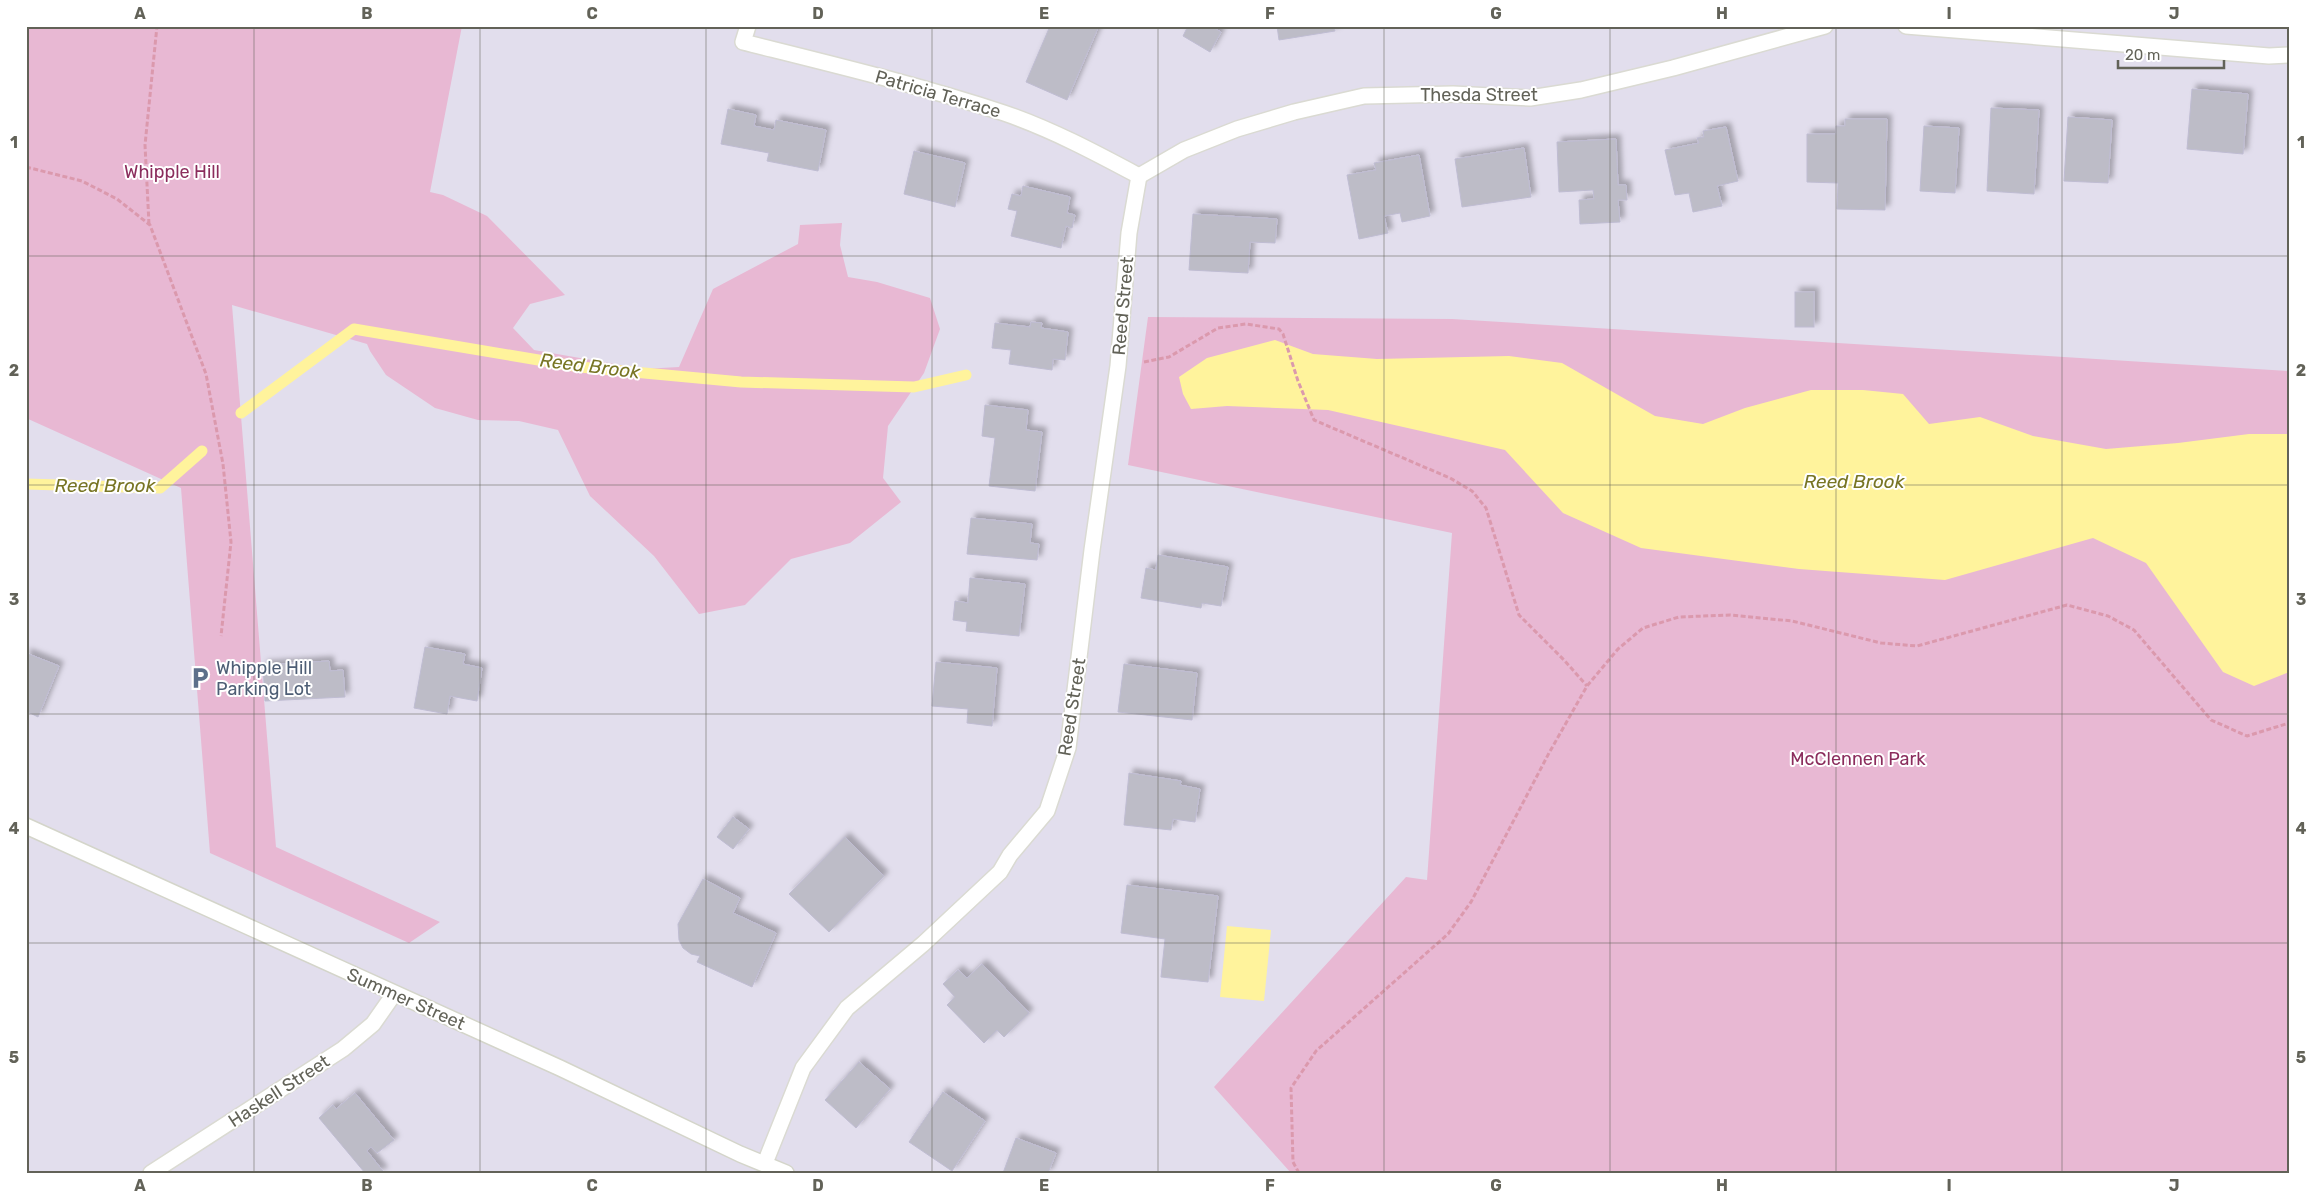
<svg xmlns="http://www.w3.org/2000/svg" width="2315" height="1199" viewBox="0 0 2315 1199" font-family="Rubik,sans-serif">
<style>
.green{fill:#e8b8d3}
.water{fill:#fff39c}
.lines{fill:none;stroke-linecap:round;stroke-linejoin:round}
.stream{stroke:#fff39c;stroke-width:11}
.building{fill:#bdbcc7;stroke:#bfbcd2;filter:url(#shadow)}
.street-casing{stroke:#dadad2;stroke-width:18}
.secondary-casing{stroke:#d4d5ca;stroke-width:18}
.path{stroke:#db99ad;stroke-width:3;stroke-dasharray:5 2.5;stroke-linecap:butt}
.street{stroke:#fff;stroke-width:15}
.secondary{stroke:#fff;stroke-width:15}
.grid{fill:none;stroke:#626258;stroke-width:1;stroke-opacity:0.55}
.labels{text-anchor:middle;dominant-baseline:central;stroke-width:4;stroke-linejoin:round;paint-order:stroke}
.street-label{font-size:18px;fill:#626258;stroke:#fff}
.park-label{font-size:18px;fill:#8b2d5d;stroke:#fff}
.service-label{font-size:18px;fill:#4e5e75;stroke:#fff;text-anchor:start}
.water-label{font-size:19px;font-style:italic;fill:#787524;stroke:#fff}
.neatline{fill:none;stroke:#626258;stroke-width:2}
.grid-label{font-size:16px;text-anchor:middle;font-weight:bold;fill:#626258}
</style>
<defs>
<filter id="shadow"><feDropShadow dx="4.5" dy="-4.5" stdDeviation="2.5" flood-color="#0004"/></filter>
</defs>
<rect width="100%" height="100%" fill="#e2deed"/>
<g class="green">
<path d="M26,26H462L430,192L443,195L487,216L565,295L530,304L513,328L534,350L643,369L679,367L713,289L798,244L800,225L842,223L840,245L848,277L877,282L930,298L940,329L924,373L888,426L883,478L901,502L850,543L791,559L745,605L699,614L654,556L590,496L558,430L519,421L478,420L435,408L386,375L370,351L367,344L232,305L276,847L440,922L409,943L210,853L181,488L26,418Z"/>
<path d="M1148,317L1452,319L2289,371V1173H1291L1214,1087L1406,877L1427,880L1452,533L1128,465Z"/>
</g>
<g class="water">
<path d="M1275,340L1313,354L1377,359L1509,356L1562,363L1655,416L1703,424L1745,408L1811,390H1863L1903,394L1929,424L1980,417L2033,436L2106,449L2178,443L2249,434H2289V672L2254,686L2223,672L2146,563L2093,538L1945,580L1799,569L1641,548L1563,513L1505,450L1328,410L1227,406L1191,409L1183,394L1179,377L1207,358Z"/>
<path d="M1227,926L1271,930L1264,1001L1220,997Z"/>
</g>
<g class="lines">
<g class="stream">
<path d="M241,413L354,329L580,367L741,382L914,387L966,375"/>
<path d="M26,484L160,488L202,451"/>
</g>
</g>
<g class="building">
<path d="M1050,26L1098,28L1067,100L1026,82Z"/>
<path d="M1188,26H1211L1221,32L1210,52L1183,36Z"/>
<path d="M1277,26H1334L1335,31L1279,40Z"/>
<path d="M2192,89L2248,94L2243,154L2187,149Z"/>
<path d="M1991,108L2039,110L2034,194L1987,191Z"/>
<path d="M728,109L756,115L754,126L774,130L776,120L826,130L818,171L767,161L769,153L721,144Z"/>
<path d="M2068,117L2112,120L2108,183L2064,181Z"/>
<path d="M1845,119H1887L1885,210L1837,209L1838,183L1807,182V134H1836V126H1845Z"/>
<path d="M1924,126L1959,128L1955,193L1920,191Z"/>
<path d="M1726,127L1738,181L1717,186L1722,206L1693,212L1689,193L1675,195L1665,150L1699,143L1697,138L1704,137L1703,131Z"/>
<path d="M1616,139L1618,185H1626L1627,200H1618L1620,222L1580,224L1579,200L1594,199L1593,190L1559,192L1557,142Z"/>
<path d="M1524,148L1531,197L1462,207L1455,159Z"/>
<path d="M914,151L965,163L955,207L904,194Z"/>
<path d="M1419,155L1430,216L1402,222L1400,213L1384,216L1388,233L1359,239L1347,175L1376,170L1374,163Z"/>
<path d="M1023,186L1070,197L1067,213L1075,215L1072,228L1066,226L1061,248L1011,236L1017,211L1008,209L1012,194L1021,196Z"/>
<path d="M1193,214L1277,219L1275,243L1250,242L1248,273L1189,270Z"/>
<rect x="1795" y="292" width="19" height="35"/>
<path d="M1031,322L1042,323L1041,328L1068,332L1065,360L1053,359L1052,370L1009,364L1011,350L992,348L995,323L1030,327Z"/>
<path d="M985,405L1028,410L1026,430L1042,432L1035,491L989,486L995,438L982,436Z"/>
<path d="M971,518L1032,524L1030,543L1039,544L1037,560L967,554Z"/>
<path d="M1158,555L1228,567L1221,606L1202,603L1201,608L1141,598L1146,568L1156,570Z"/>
<path d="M970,578L1025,584L1019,636L966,631L967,622L953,620L955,601L968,603Z"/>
<path d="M425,647L465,654L463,664L482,668L477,701L450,696L447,714L414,708Z"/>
<path d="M26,653L59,666L38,717L26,711Z"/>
<path d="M329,661L330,671L343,670L345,697L265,701L263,665Z"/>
<path d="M936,662L997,668L992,726L967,723L968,709L932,706Z"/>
<path d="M1124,664L1197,673L1192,720L1118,712Z"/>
<path d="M1129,773L1181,781L1180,785L1200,789L1195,822L1173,819L1171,830L1124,825Z"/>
<path d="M733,817L749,829L733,849L717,837Z"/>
<path d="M845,837L884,876L829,932L789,894Z"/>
<path d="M703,879L740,898L733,913L776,933L752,987L697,962L700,956L691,954L683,948L679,940L678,924Z"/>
<path d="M1127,885L1218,896L1208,982L1161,977L1165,939L1121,933Z"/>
<path d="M982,964L1029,1013L1004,1037L997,1030L984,1043L947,1005L955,997L943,984L958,970L967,978Z"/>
<path d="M859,1062L890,1089L856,1128L825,1100Z"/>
<path d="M943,1092L985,1121L952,1171L909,1142Z"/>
<path d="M355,1093L394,1140L377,1153L371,1147L367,1151L383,1171L381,1173H365L319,1118L333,1105L336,1109Z"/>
<path d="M1016,1138L1056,1153L1048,1173H1003Z"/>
</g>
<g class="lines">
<defs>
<g id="street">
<path d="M748,26L743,42C831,64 919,85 1004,113C1051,129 1096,153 1139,176"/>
<path d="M1906,26L2269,56L2289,55"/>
<path d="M1139,176L1184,150L1237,129L1294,112L1364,96L1453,94L1530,98L1581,90L1673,68L1825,26"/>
<path d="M765,1163L803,1068L847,1008L923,944L1000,872L1010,855L1047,811L1068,748L1092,550L1118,366L1129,233L1139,176"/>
<path d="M151,1173L343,1049L373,1024L394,994"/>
</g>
<path id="secondary" d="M26,826L560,1068L740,1154L786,1173"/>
</defs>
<use href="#street" class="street-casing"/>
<use href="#secondary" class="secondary-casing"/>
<g class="path">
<path d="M26,167L82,181L117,199L150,225L206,374L223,464L231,542L221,636"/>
<path d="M149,224L145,145L157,26"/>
<path d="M1144,362L1169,357L1218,328L1246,324L1279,329L1283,334L1298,381L1314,420L1450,478L1472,491L1486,508L1519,615L1564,660L1587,686"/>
<path d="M1299,1173L1293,1162L1291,1088L1316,1051L1448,934L1471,902L1549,753L1587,686L1618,649L1643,628L1679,617L1730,615L1792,621L1881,643L1917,646L2067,605L2108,616L2134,630L2211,720L2247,736L2289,723"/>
</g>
<use href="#street" class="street"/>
<use href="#secondary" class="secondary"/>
</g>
<path class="grid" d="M254,26V1173M480,26V1173M706,26V1173M932,26V1173M1158,26V1173M1384,26V1173M1610,26V1173M1836,26V1173M2062,26V1173M26,256H2289M26,485H2289M26,714H2289M26,943H2289"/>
<defs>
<symbol id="parking-bare" viewBox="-9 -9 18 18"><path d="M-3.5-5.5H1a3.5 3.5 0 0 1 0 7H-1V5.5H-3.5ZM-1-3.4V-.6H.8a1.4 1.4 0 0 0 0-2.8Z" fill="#5c6f8a" stroke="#fff" stroke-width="2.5" paint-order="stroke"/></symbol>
</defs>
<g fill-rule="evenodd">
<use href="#parking-bare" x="184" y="662" width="32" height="32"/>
</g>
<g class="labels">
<g class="street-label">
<text transform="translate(938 94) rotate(16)">Patricia Terrace</text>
<text x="1479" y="95">Thesda Street</text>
<text transform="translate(1123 306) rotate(-85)">Reed Street</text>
<text transform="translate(1072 707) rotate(-81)">Reed Street</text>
<text transform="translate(406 999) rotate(24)">Summer Street</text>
<text transform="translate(279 1091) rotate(-33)">Haskell Street</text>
</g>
<g class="park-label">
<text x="172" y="172">Whipple Hill</text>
<text x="1858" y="759">McClennen Park</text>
</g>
<g class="service-label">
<text x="216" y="668">Whipple Hill<tspan x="216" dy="21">Parking Lot</tspan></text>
</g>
<g class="water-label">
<text transform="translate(590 366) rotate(7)">Reed Brook</text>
<text x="1854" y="481">Reed Brook</text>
<text x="105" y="485">Reed Brook</text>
</g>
</g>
<rect width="2315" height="1199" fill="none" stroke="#ffffff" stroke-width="55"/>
<path d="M2118 60v8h106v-8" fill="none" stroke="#626258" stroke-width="2.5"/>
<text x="2125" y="60" font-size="15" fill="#626258" stroke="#ffffff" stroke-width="4" paint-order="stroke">20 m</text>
<rect x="28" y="28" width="2260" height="1144" class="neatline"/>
<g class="grid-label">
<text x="140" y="19">A</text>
<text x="367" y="19">B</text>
<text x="592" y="19">C</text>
<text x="818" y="19">D</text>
<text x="1044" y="19">E</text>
<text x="1270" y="19">F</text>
<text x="1496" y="19">G</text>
<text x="1722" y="19">H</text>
<text x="1949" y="19">I</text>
<text x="2174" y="19">J</text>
<text x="14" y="148">1</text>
<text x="2301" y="148">1</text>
<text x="14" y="376">2</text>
<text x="2301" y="376">2</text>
<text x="14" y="605">3</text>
<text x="2301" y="605">3</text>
<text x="14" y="834">4</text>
<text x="2301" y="834">4</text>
<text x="14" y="1063">5</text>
<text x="2301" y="1063">5</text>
<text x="140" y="1191">A</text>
<text x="367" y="1191">B</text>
<text x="592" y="1191">C</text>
<text x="818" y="1191">D</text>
<text x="1044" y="1191">E</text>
<text x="1270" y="1191">F</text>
<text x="1496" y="1191">G</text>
<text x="1722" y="1191">H</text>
<text x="1949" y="1191">I</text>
<text x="2174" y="1191">J</text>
</g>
</svg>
